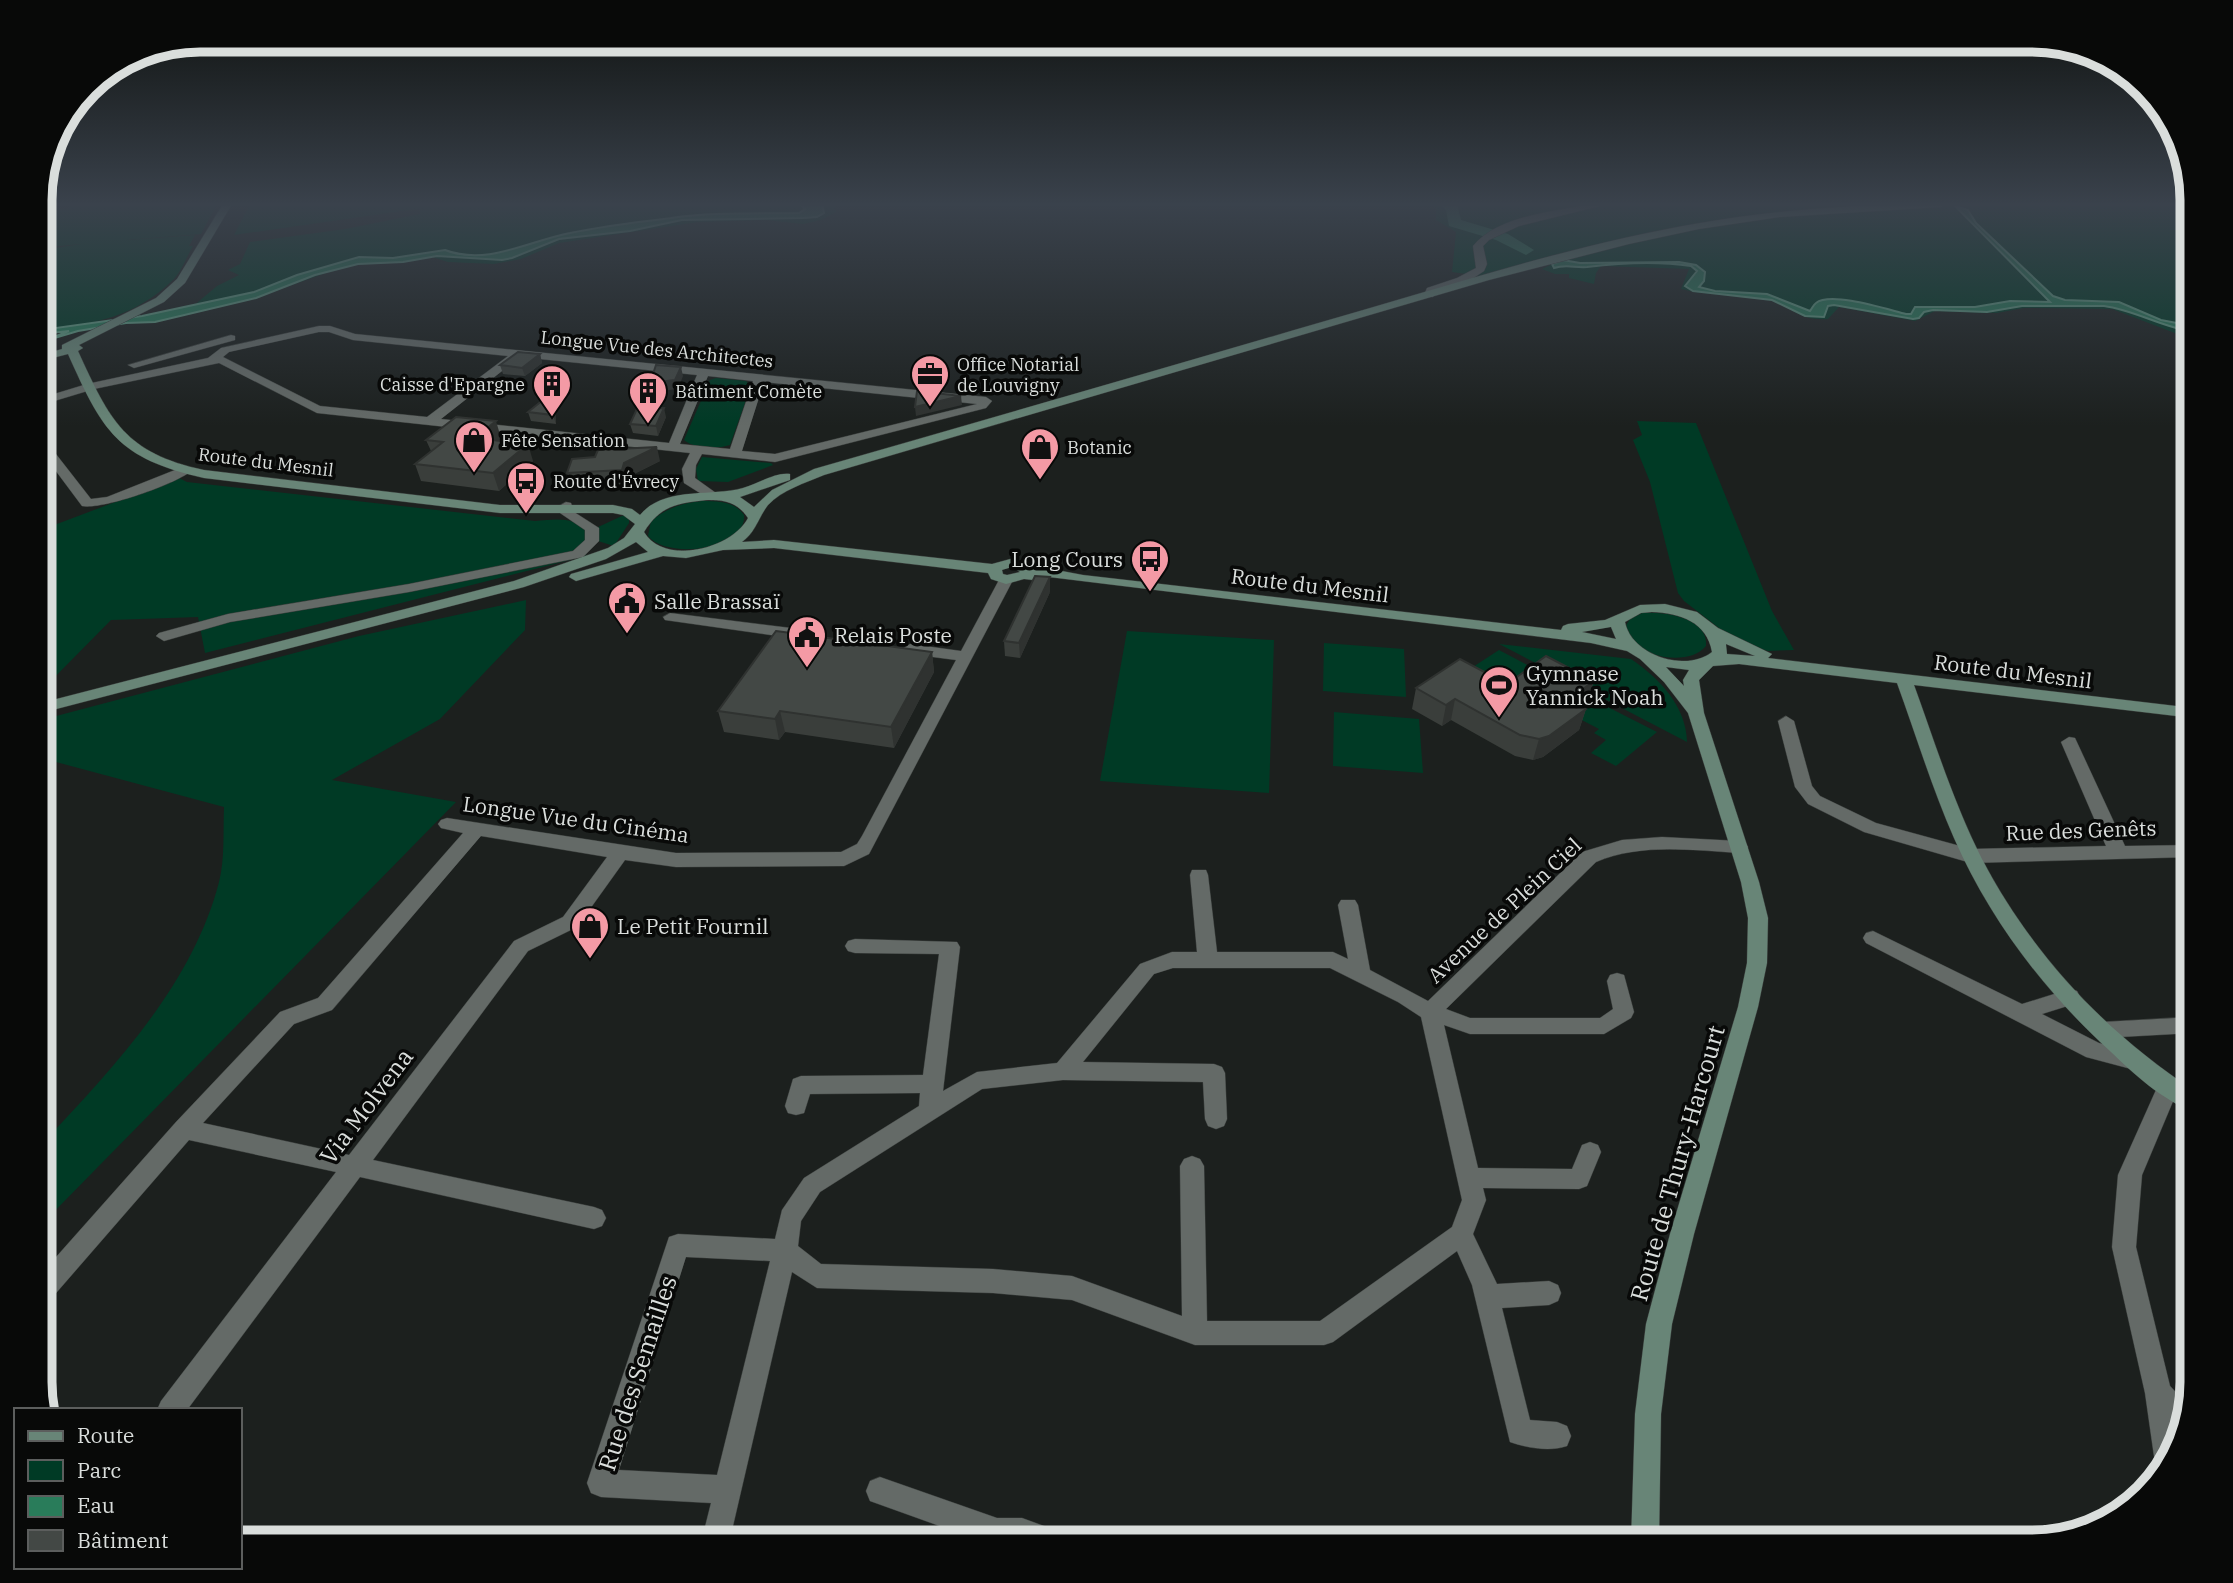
<svg xmlns="http://www.w3.org/2000/svg" width="2233" height="1583" viewBox="0 0 2233 1583" font-family="'IBM Plex Serif',serif">
<style>
.green{fill:#003a25}
.water{fill:#297c5a;stroke:#5e9981;stroke-width:2}
.lines{fill:none;stroke-linecap:round;stroke-linejoin:round}
.river{fill:#297c5a;fill-rule:evenodd}
.street-casing{stroke:#393d3b;stroke-width:1}
.secondary-casing{stroke:#393d3b;stroke-width:1}
.street{fill:#646a67;fill-rule:evenodd}
.secondary{fill:#688577;fill-rule:evenodd}
.wall{fill:#3a3e3b}
.shaded-wall{fill:#2f3230}
.building{fill:#434845;stroke:#2f3230;stroke-width:2}
.labels{text-anchor:middle;dominant-baseline:central;stroke-width:7;stroke-linejoin:round;paint-order:stroke}
.far-street-label{font-size:18px;fill:#dadedc;stroke:#080908}
.far-poi-label{font-size:18px;fill:#dadedc;stroke:#080908;text-anchor:start}
.poi-label{font-size:21px;fill:#dadedc;stroke:#080908;text-anchor:start}
.street-label{font-size:21px;fill:#dadedc;stroke:#080908}
.near-street-label{font-size:24px;fill:#dadedc;stroke:#080908}
.rim{fill:none;stroke:#dadedc;stroke-width:9}
</style>
<rect width="100%" height="100%" fill="#1c201e"/>
<g class="green">
<path d="M70,204H217L201,234L114,241L195,235L189,246H193C187,256 182,270 174,279C134,318 94,324 41,330V250L81,244L41,248V212L69,208Z"/>
<path d="M250,204H835L836,212L821,220L803,224L767,220L698,222L559,243L521,259L494,264L448,262L429,256L383,263L359,261L270,293L192,307L217,286L239,275L228,270L240,264L250,242L345,229L420,214V209L409,210L234,235Z"/>
<path d="M1390,204H2193V340L2112,309L2024,308L1997,313L1935,311L1915,321L1839,307L1828,319C1797,321 1795,307 1770,300C1744,293 1711,297 1681,289L1689,269L1601,266L1596,273L1594,284L1569,278V274H1555L1542,269L1552,264L1555,268L1563,265L1581,267L1554,256L1481,276L1452,272L1456,232L1436,220V207Z"/>
<path d="M716,378L746,381L751,386L730,445C718,449 694,449 684,440L710,380Z"/>
<path d="M1637,421L1696,423L1772,611L1794,650L1768,651L1745,644L1728,635L1684,601L1678,593L1650,482L1633,440L1642,435Z"/>
<path d="M702,457L771,463L773,465L728,482L698,481L696,469Z"/>
<path d="M179,478L187,482L535,521C557,519 572,516 590,532L586,556L205,653L198,617L111,620L41,691V530Z"/>
<path d="M702,501C718,501 734,501 744,515C747,550 667,560 648,536L651,521C667,508 682,503 702,501Z"/>
<path d="M624,515L629,519V523L614,546L598,541L596,528Z"/>
<path d="M526,600L525,630L440,719L332,780L456,802L41,1225V1145C112,1069 192,986 219,882C225,859 223,831 224,807L41,758V720L359,636Z"/>
<path d="M1642,613C1663,611 1709,617 1706,646C1691,665 1648,659 1633,642C1629,639 1627,631 1625,627L1630,619Z"/>
<path d="M1127,631L1274,640L1269,793L1100,781Z"/>
<path d="M1324,643L1404,649L1406,697L1323,691Z"/>
<path d="M1499,644L1631,659C1660,679 1686,706 1687,742Z"/>
<path d="M1499,650L1539,671L1499,698L1459,676Z"/>
<path d="M1594,700L1657,732L1616,766L1591,753L1606,740L1594,733L1599,729L1574,716Z"/>
<path d="M1334,712L1419,719L1423,773L1333,766Z"/>
</g>
<g class="water">
<path d="M800,204H822L824,213L817,217L803,218L682,220L630,231L559,239L512,258L502,260L437,256L403,262L358,264L315,275L256,298L155,322L126,323L78,331L41,342L69,331L41,334V330L142,316L254,292L297,275L359,257L393,258L445,250C488,266 528,241 570,233C602,226 637,222 671,218C713,212 756,214 799,213L805,209Z"/>
<path d="M1955,206L1968,210L1976,223L2053,296L2065,300L2119,302L2161,320L2193,326V332C2162,327 2134,310 2104,306H2022L1987,312L1933,310L1924,312L1919,318L1913,319L1834,305L1828,306L1824,317L1805,316L1772,300L1693,291L1685,286L1697,271L1691,266C1657,261 1620,263 1587,267C1575,268 1566,264 1554,268L1552,264L1563,260L1580,263L1679,262L1696,265L1705,272L1704,281L1699,287L1715,291L1767,294L1810,311C1812,309 1813,305 1816,303C1831,291 1889,310 1906,314H1911L1915,307H1975L2010,301L2050,302Z"/>
</g>
<g class="lines">
<path class="river" d="M1440,204H1457L1461,220L1508,234L1534,250L1526,255L1496,240L1449,226L1446,210Z"/>
<defs>
<g id="street">
<path d="M1591,204H1608L1519,226L1489,240L1483,246L1487,264L1484,271L1472,279L1435,292L1433,297L1424,295L1427,288L1457,278L1476,268L1473,246C1499,215 1554,212 1591,204Z"/>
<path d="M319,326H330L355,334L986,397L992,401L986,408L775,462L702,454L696,465L695,478L716,493V499L711,500L684,483L682,469L690,453L317,413L219,363L94,389L41,405V398L87,384L208,358L221,348ZM319,332H329L353,340L508,356L427,417L320,406L223,357L229,352ZM520,357L697,375L669,443L441,419ZM708,376L753,381L730,449L680,444ZM764,382L977,404L775,454L742,451Z"/>
<path d="M231,335L235,336V340L134,368L128,365Z"/>
<path d="M41,439L45,440L91,499L107,497L180,468L185,467L191,471C176,484 102,510 82,506L41,451Z"/>
<path d="M566,502L571,503L574,512L599,528V541L583,557L409,592L230,622L164,641L156,636L159,633L228,614L409,584L573,551L585,540V530L560,513L559,506Z"/>
<path d="M1006,576L1013,580L869,854L844,866L676,867L625,860L577,927L528,951L373,1160L594,1207L602,1210L606,1218L602,1226L594,1229L360,1177L187,1410H157L161,1401L336,1172L189,1140L50,1300L41,1304V1274L176,1122L280,1012L318,998L463,833L441,828L438,824L441,820L447,818L676,853L841,852L857,844L862,836L956,660L910,654L902,649L910,644L961,651L999,580ZM481,836L607,857L563,917L514,941L349,1155L203,1123L294,1024L332,1010Z"/>
<path d="M670,613L799,629L807,634L799,639L665,620L663,617Z"/>
<path d="M1786,716L1794,721L1812,786L1820,796L1876,823L1971,849L2106,846L2061,742L2069,737L2075,738L2125,846L2193,845V857L1971,863L1864,832L1808,804L1795,787L1778,721Z"/>
<path d="M1662,837L1739,841L1745,842L1748,847L1745,852L1739,853C1692,850 1640,843 1596,862L1446,1009L1470,1018H1600L1613,1009L1607,981L1610,975L1617,973L1624,975L1634,1012L1631,1018L1604,1034H1470L1444,1025L1478,1168L1572,1169L1582,1145L1590,1142L1598,1145L1601,1152L1587,1186L1579,1189L1483,1188L1486,1200L1473,1234L1497,1284L1549,1281L1558,1285L1561,1293L1558,1301L1549,1305L1502,1308L1530,1420L1557,1422L1567,1426L1571,1436L1567,1446C1550,1452 1527,1448 1510,1442L1472,1285L1457,1251L1333,1342L1324,1345H1195L1072,1300L993,1293L817,1288L792,1272L729,1543H701L711,1503L601,1497L591,1493L587,1483L669,1237L678,1234L775,1239L782,1210L804,1178L919,1106L920,1093L810,1094L804,1113L796,1115L788,1113L785,1106L793,1079L801,1076L923,1075L939,954L855,953L848,951L845,946L848,941L855,939L957,942L960,947L943,1091L977,1072L1057,1063L1140,964L1172,952H1197L1190,875L1192,870H1206L1208,875L1217,952H1333L1348,959L1338,905L1341,900H1355L1358,905L1370,970L1428,1001L1582,852L1622,840ZM1173,968H1330L1398,1002L1421,1017L1462,1200L1452,1227L1320,1321H1207L1204,1166L1200,1159L1192,1156L1184,1159L1180,1166L1182,1316L1072,1276L993,1269L821,1264L798,1246L801,1221L820,1192L982,1089L1063,1080L1203,1082L1205,1119L1208,1126L1216,1129L1224,1126L1227,1119L1225,1073L1222,1067L1214,1064L1083,1062L1154,974ZM686,1257L770,1261L717,1475L619,1470Z"/>
<path d="M1873,931L2022,1004L2070,989L2077,991L2080,997L2077,1003L2042,1014L2099,1043L2143,1055L2146,1061L2143,1067L2135,1070L2086,1057L1866,943L1863,938L1866,933Z"/>
<path d="M2193,1017V1033L2102,1038L2095,1036L2091,1030L2095,1024L2102,1022Z"/>
<path d="M2168,1078L2176,1081L2179,1087L2142,1175L2136,1247L2170,1386L2186,1403L2164,1468L2158,1466L2154,1456L2145,1393L2112,1247L2118,1175L2160,1081Z"/>
<path d="M880,1477L997,1518H1022L1063,1533L1067,1543H987L870,1501L866,1491L870,1481Z"/>
</g>
<path id="secondary" d="M223,204H232L185,283L164,302L79,345L83,348L78,351C110,421 125,453 204,470L500,505H613L632,509L640,515C664,486 711,497 743,488C758,484 775,472 790,474V480L740,497L754,507L772,490L814,469C981,421 1148,373 1315,324C1442,288 1570,245 1700,223C1781,209 1863,204 1945,204L1941,207L1780,217L1699,229L1629,244L1489,280L824,475C805,483 782,490 768,505C758,518 756,532 742,542L774,540L992,564L1014,558L1030,565L1083,575L1561,630L1563,626L1568,624L1605,620L1640,605L1665,604L1697,612L1718,628L1772,654L1768,658L2193,708V718L1914,685C1935,743 1954,804 1982,859C2031,953 2105,1032 2193,1090V1111C2163,1101 2133,1073 2111,1052C2045,992 1990,920 1954,838C1932,788 1916,735 1897,683L1739,664L1713,666L1699,680L1704,713L1759,882L1768,918L1767,963L1758,1007L1694,1234L1672,1324L1661,1414L1659,1543H1631L1635,1414L1646,1324L1670,1234L1738,1007L1747,963L1748,918L1741,882L1688,713L1664,682L1640,659L1627,651L1591,643L1049,577L1042,581L1024,579L1006,584L991,579L988,573L774,548L723,550L686,558L663,556L576,581L569,577L571,574L648,552L636,542L606,559L524,587L41,713V703L514,581L608,548L624,538L635,524L623,515L613,513H500L204,478C117,458 103,432 68,354L41,361V355L62,349V345L156,298L177,279ZM707,500C725,500 737,502 748,518C732,549 664,566 644,532C660,506 677,503 707,500ZM1012,567L1020,572L1007,575L1003,574L1002,570ZM1652,612C1680,613 1707,622 1712,652C1686,673 1631,655 1625,622L1641,613ZM1611,627L1616,639L1582,632ZM1726,644L1755,656L1727,654ZM1666,667L1689,670L1683,680L1684,686Z"/>
</defs>
<use href="#street" class="street-casing"/>
<use href="#secondary" class="secondary-casing"/>
<use href="#street" class="street"/>
<use href="#secondary" class="secondary"/>
</g>
<g class="wall">
<path d="M540,354L542,363L525,376L503,374L500,365Z"/>
<path d="M555,410L556,424L531,421L528,412Z"/>
<path d="M666,417L658,436L633,433L630,424Z"/>
<path d="M501,438L499,440L533,461L499,491L421,481L415,464L431,451L426,440Z"/>
<path d="M595,457L660,461L628,477L626,484L572,487L567,473Z"/>
<path d="M1050,592L1020,658L1005,656L1004,641Z"/>
<path d="M932,652L934,672L894,748L785,732L779,740L724,732L718,711Z"/>
<path d="M1594,681L1587,702L1582,706L1586,709L1579,730L1543,757L1533,760L1515,756L1451,720L1442,726L1412,709L1416,688Z"/>
</g>
<g class="shaded-wall">
<path d="M540,354L542,363L525,376L522,368Z"/>
<path d="M681,367L683,376L678,389L652,392L650,383Z"/>
<path d="M961,396L962,405L916,416L915,407Z"/>
<path d="M553,401L555,410L556,424L553,415Z"/>
<path d="M664,408L666,417L658,436L656,426Z"/>
<path d="M496,421L501,438L481,455L475,438Z"/>
<path d="M528,444L533,461L499,491L493,473Z"/>
<path d="M657,447L660,461L628,477L626,484L622,470L624,463Z"/>
<path d="M1050,577V592L1020,658L1019,643Z"/>
<path d="M932,652L934,672L894,748L891,727Z"/>
<path d="M1594,681L1587,702L1582,706L1579,713L1586,709L1579,730L1543,757L1533,760L1539,739L1572,697Z"/>
<path d="M1455,699L1451,720L1442,726L1446,705Z"/>
<path d="M780,711L785,732L779,740L775,719Z"/>
</g>
<g class="building">
<path d="M518,352L540,354L522,368L500,365Z"/>
<path d="M656,365L681,367L675,380L650,383Z"/>
<path d="M917,391L961,396L915,407Z"/>
<path d="M543,400L553,401V415L528,412Z"/>
<path d="M664,408L656,426L630,424L637,409Z"/>
<path d="M456,417L496,421L475,438L528,444L493,473L415,464L443,442L426,440Z"/>
<path d="M657,447L624,463L622,470L567,473L572,459L595,457L598,450Z"/>
<path d="M1035,576L1050,577L1019,643L1004,641Z"/>
<path d="M776,631L932,652L891,727L780,711L775,719L718,711Z"/>
<path d="M1546,656L1594,681L1572,697L1583,702L1579,705L1586,709L1549,736L1539,739L1520,735L1455,699L1446,705L1416,688L1460,659L1507,684Z"/>
</g>
<linearGradient id="sky" x2="0" y2="1"><stop stop-color="#0f1210"/><stop offset="0.48" stop-color="#3a424c"/><stop offset="1" stop-color="#3a424c" stop-opacity="0"/></linearGradient>
<rect width="2233" height="426" fill="url(#sky)"/>
<defs>
<symbol id="office-pin" viewBox="-11 -11 22 30"><path d="M0 17L-7.5 6A9.5 9.5 0 1 1 7.5 6Z" fill="#f49aa5" stroke="#080908"/><path d="M-6-3h4V-5.5h4V-3h4V5H-6ZM-1-4.5V-3h2v-1.5ZM-6 0V1H6V0Z" fill="#111"/></symbol>
<symbol id="building-pin" viewBox="-11 -11 22 30"><path d="M0 17L-7.5 6A9.5 9.5 0 1 1 7.5 6Z" fill="#f49aa5" stroke="#080908"/><path d="M-4-6H4V6H1V3H-1V6H-4ZM-2.5-4.3h1.7v1.8h-1.7ZM.8-4.3h1.7v1.8H.8ZM-2.5-1h1.7V.8h-1.7ZM.8-1h1.7V.8H.8Z" fill="#111"/></symbol>
<symbol id="shop-pin" viewBox="-11 -11 22 30"><path d="M0 17L-7.5 6A9.5 9.5 0 1 1 7.5 6Z" fill="#f49aa5" stroke="#080908"/><path d="M-5-2.5h2.3a2.7 3.5 0 0 1 5.4 0H5L5.5 6h-11ZM-1.5-2.5h3a1.5 2.3 0 0 0-3 0Z" fill="#111"/></symbol>
<symbol id="bus-pin" viewBox="-11 -11 22 30"><path d="M0 17L-7.5 6A9.5 9.5 0 1 1 7.5 6Z" fill="#f49aa5" stroke="#080908"/><path d="M-5-6H5V4H4V6H2V4H-2V6H-4V4H-5ZM-3.5-4V0h7V-4ZM-3.5 1.2v1.5H-2V1.2ZM2 1.2v1.5H3.5V1.2Z" fill="#111"/></symbol>
<symbol id="civic-pin" viewBox="-11 -11 22 30"><path d="M0 17L-7.5 6A9.5 9.5 0 1 1 7.5 6Z" fill="#f49aa5" stroke="#080908"/><path d="M-.6-6.5H3V-4.5H.6V-3L4-1V1h2V6H-6V1h2V-1L-.6-3ZM-1.2 2.5V6h2.4V2.5Z" fill="#111"/></symbol>
<symbol id="stadium-pin" viewBox="-11 -11 22 30"><path d="M0 17L-7.5 6A9.5 9.5 0 1 1 7.5 6Z" fill="#f49aa5" stroke="#080908"/><path d="M0-5a6.5 5 0 1 0 0 10a6.5 5 0 1 0 0-10ZM-3.5-1.8h7v3.6h-7Z" fill="#111"/></symbol>
</defs>
<g fill-rule="evenodd">
<use href="#office-pin" x="908" y="352" width="44" height="60"/>
<use href="#building-pin" x="530" y="362" width="44" height="60"/>
<use href="#building-pin" x="626" y="369" width="44" height="60"/>
<use href="#shop-pin" x="452" y="418" width="44" height="60"/>
<use href="#shop-pin" x="1018" y="425" width="44" height="60"/>
<use href="#bus-pin" x="504" y="459" width="44" height="60"/>
<use href="#bus-pin" x="1128" y="537" width="44" height="60"/>
<use href="#civic-pin" x="605" y="579" width="44" height="60"/>
<use href="#civic-pin" x="785" y="613" width="44" height="60"/>
<use href="#stadium-pin" x="1477" y="663" width="44" height="60"/>
<use href="#shop-pin" x="568" y="904" width="44" height="60"/>
</g>
<g class="labels">
<g class="far-street-label">
<text transform="translate(657 349) rotate(6)">Longue Vue des Architectes</text>
<text transform="translate(266 462) rotate(7)">Route du Mesnil</text>
</g>
<g class="far-poi-label">
<text x="957" y="364">Office Notarial<tspan x="957" dy="21">de Louvigny</tspan></text>
<text x="525" y="384" text-anchor="end">Caisse d'Epargne</text>
<text x="675" y="391">Bâtiment Comète</text>
<text x="501" y="440">Fête Sensation</text>
<text x="1067" y="447">Botanic</text>
<text x="553" y="481">Route d'Évrecy</text>
</g>
<g class="poi-label">
<text x="1123" y="559" text-anchor="end">Long Cours</text>
<text x="654" y="601">Salle Brassaï</text>
<text x="834" y="635">Relais Poste</text>
<text x="1526" y="673">Gymnase<tspan x="1526" dy="24">Yannick Noah</tspan></text>
<text x="617" y="926">Le Petit Fournil</text>
</g>
<g class="street-label">
<text transform="translate(1310 585) rotate(7)">Route du Mesnil</text>
<text transform="translate(2013 671) rotate(7)">Route du Mesnil</text>
<text transform="translate(576 819) rotate(8)">Longue Vue du Cinéma</text>
<text transform="translate(2081 830) rotate(-2)">Rue des Genêts</text>
<text transform="translate(1504 910) rotate(-43)">Avenue de Plein Ciel</text>
</g>
<g class="near-street-label">
<text transform="translate(366 1106) rotate(-53)">Via Molvena</text>
<text transform="translate(1677 1163) rotate(-74)">Route de Thury-Harcourt</text>
<text transform="translate(637 1373) rotate(-72)">Rue des Semailles</text>
</g>
</g>
<path d="M0 0H2233V1583H0ZM200 52H2032A148 148 0 0 1 2180 200V1382A148 148 0 0 1 2032 1530H200A148 148 0 0 1 52 1382V200A148 148 0 0 1 200 52Z" fill="#080908" fill-rule="evenodd"/>
<path class="rim" d="M200 52H2032A148 148 0 0 1 2180 200V1382A148 148 0 0 1 2032 1530H200A148 148 0 0 1 52 1382V200A148 148 0 0 1 200 52Z"/>
<rect x="14" y="1408" width="228" height="161" fill="#080908" stroke="#5c5e5d" stroke-width="2"/>
<rect x="28" y="1431" width="35" height="10" fill="#688577" stroke="#5c5e5d" stroke-width="2"/>
<text x="77" y="1443" font-size="21" fill="#dadedc">Route</text>
<rect x="28" y="1460" width="35" height="21" fill="#003a25" stroke="#5c5e5d" stroke-width="2"/>
<text x="77" y="1478" font-size="21" fill="#dadedc">Parc</text>
<rect x="28" y="1496" width="35" height="21" fill="#297c5a" stroke="#5c5e5d" stroke-width="2"/>
<text x="77" y="1513" font-size="21" fill="#dadedc">Eau</text>
<rect x="28" y="1530" width="35" height="21" fill="#434845" stroke="#5c5e5d" stroke-width="2"/>
<text x="77" y="1548" font-size="21" fill="#dadedc">Bâtiment</text>
</svg>
